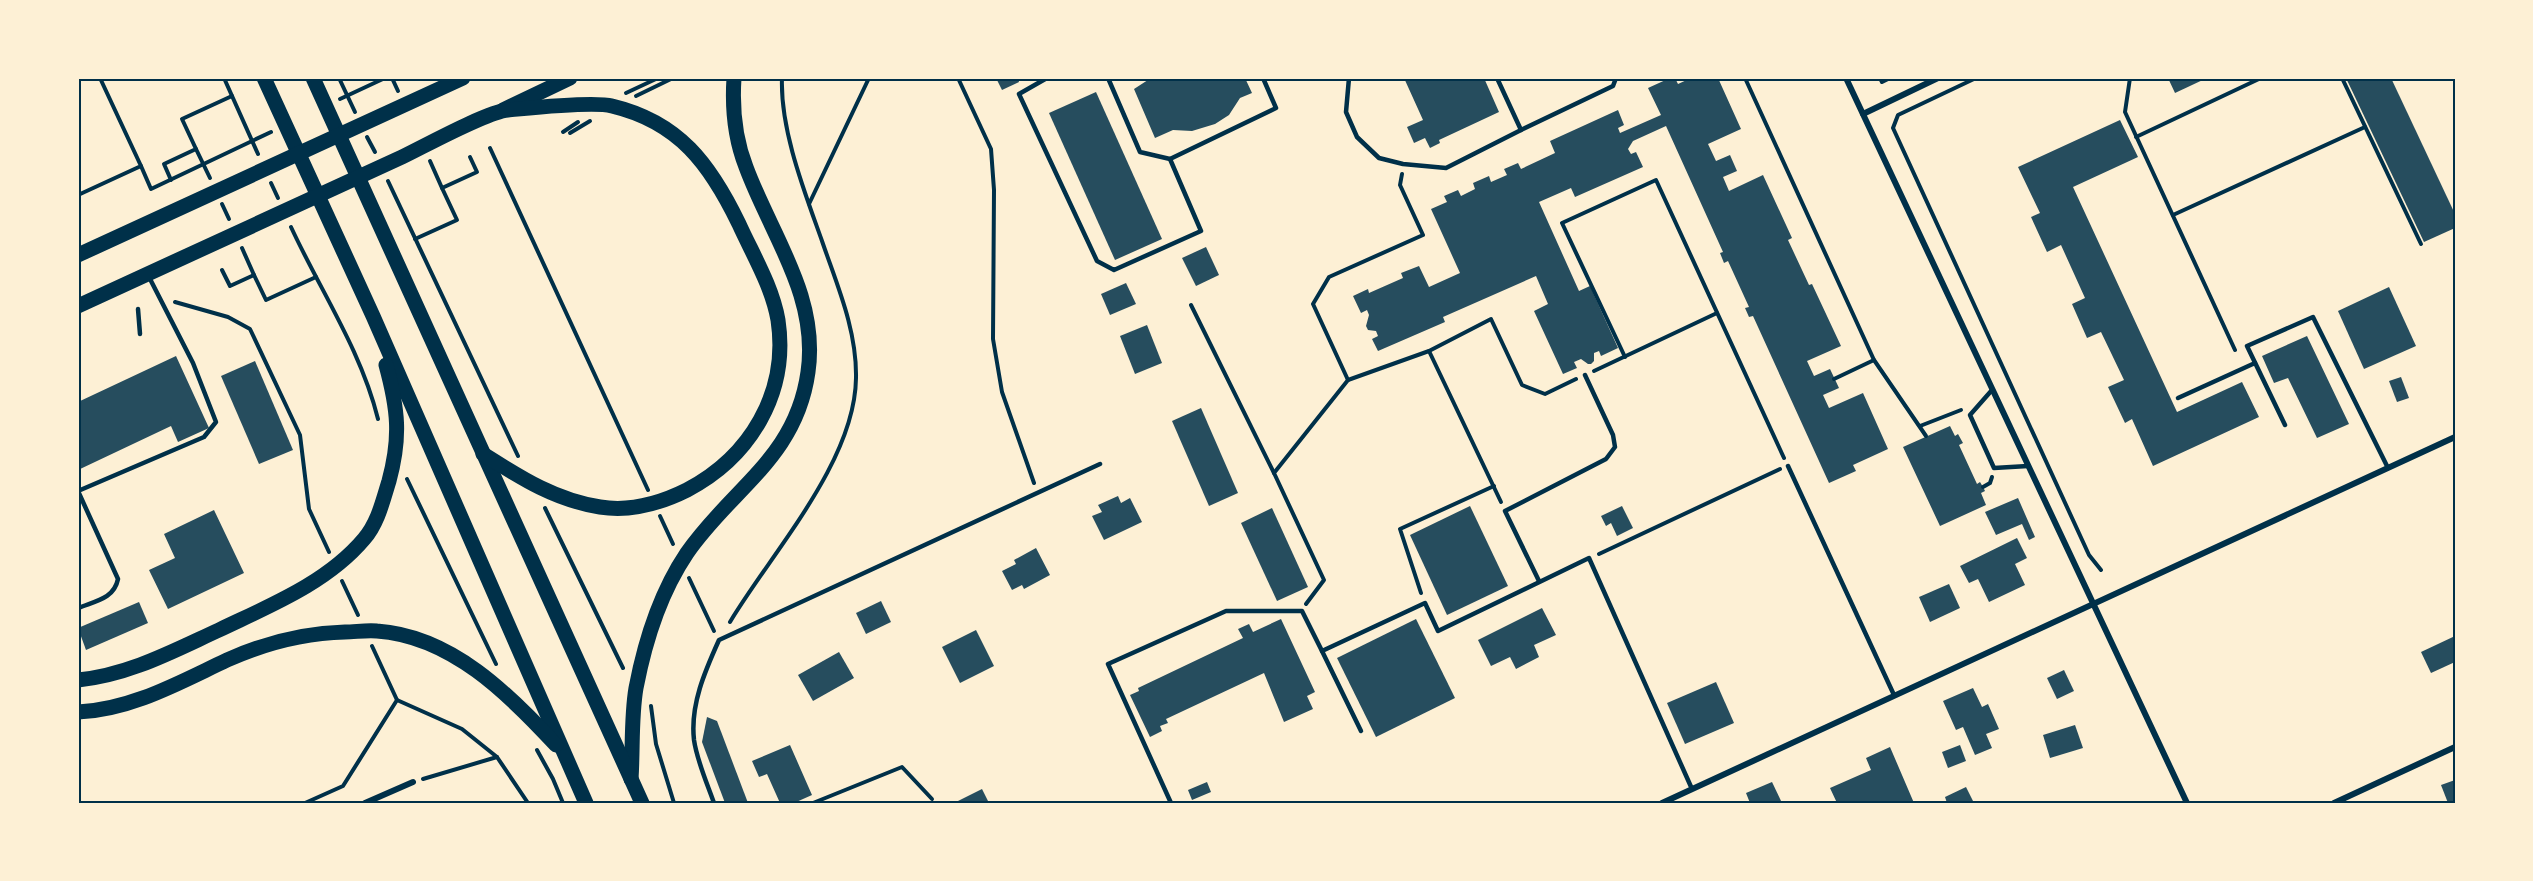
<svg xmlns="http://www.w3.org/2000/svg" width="2533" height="881" viewBox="0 0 2533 881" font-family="'Open Sans',sans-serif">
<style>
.building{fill:#264d5e}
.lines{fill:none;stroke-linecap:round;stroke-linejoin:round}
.path{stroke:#003049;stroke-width:4}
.service{stroke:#003049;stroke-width:4.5}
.minor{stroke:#003049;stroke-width:6}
.primary{stroke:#003049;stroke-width:15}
.trunk{stroke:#003049;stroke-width:15}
.neatline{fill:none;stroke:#003049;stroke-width:2}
</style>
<rect width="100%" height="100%" fill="#fdf0d5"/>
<g class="building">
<path d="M996,78H1018L1019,82L1002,90Z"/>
<path d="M1151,78H1245L1252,93L1240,98L1229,115L1215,124L1192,131L1173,130L1155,138L1134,89Z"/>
<path d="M1404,78H1484L1499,112L1439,140L1440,143L1430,148L1425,138L1414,143L1407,127L1423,120Z"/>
<path d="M1670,78H1675L1678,84L1691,78H1718L1741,129L1708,144L1716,161L1730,155L1737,171L1723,177L1729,191L1763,175L1792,238L1788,240L1809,285L1812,284L1841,346L1807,361L1814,376L1830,369L1839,388L1823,395L1829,408L1863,393L1888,449L1853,465L1856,471L1829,483L1753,316L1749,317L1745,308L1749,307L1728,261L1724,263L1720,253L1723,252L1666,126L1633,141L1628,149L1631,154L1636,152L1643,167L1575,197L1571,188L1539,202L1579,291L1590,286L1618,348L1601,356L1599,351L1594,353V361L1591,364H1588L1581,359L1574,362L1577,368L1563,374L1534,311L1548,304L1536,276L1443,317L1445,322L1378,351L1372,339L1378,336L1376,331L1368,330L1366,326L1369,315L1367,310L1361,313L1353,296L1368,289L1369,293L1403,278L1401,273L1419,266L1429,287L1460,273L1431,209L1447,202L1444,196L1458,190L1461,196L1475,189L1473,183L1489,176L1491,182L1507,175L1504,169L1518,163L1521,169L1555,153L1550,141L1618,110L1624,125L1618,128L1620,133L1661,115L1648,88Z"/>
<path d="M2168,78H2207L2175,93Z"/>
<path d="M2346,78H2391L2455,214V228L2424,242Z"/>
<path d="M1096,92L1162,239L1115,260L1049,113Z"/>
<path d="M2120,120L2138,157L2073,187L2177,412L2242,382L2259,417L2153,466L2132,419L2125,423L2108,387L2124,380L2101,332L2087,338L2072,304L2085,298L2061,245L2047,252L2031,217L2040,213L2018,167Z"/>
<path d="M1206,247L1219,275L1196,286L1182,258Z"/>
<path d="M1126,283L1136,304L1110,315L1101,294Z"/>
<path d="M2389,287L2416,346L2364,369L2338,311Z"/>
<path d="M1147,325L1162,363L1135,374L1120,336Z"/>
<path d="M2307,336L2349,424L2317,438L2288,378L2274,383L2262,356Z"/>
<path d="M176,356L209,428L178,442L171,426L78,470V402Z"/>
<path d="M255,361L293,450L259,464L221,376Z"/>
<path d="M2401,377L2409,398L2397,402L2389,381Z"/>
<path d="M1201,408L1238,493L1209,506L1172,421Z"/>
<path d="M1950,426L1955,436L1958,434L1963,443L1959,445L1977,484L1980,482L1983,487L1985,491L1981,493L1986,505L1940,526L1903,447Z"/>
<path d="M1118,496L1121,503L1130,498L1142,522L1104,540L1092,516L1102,512L1098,505Z"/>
<path d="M2018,498L2035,537L2029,540L2022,524L1996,535L1985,512Z"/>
<path d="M1470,506L1508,586L1447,615L1410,535Z"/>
<path d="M1622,506L1633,528L1617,536L1611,523L1606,526L1601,516Z"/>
<path d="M1272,508L1308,587L1277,601L1241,523Z"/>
<path d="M214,510L244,573L168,609L149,570L175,558L164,534Z"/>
<path d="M2017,538L2027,558L2015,564L2025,585L1989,602L1978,579L1969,583L1960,566Z"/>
<path d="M1036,548L1050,575L1024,589L1022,585L1012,590L1002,571L1016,564L1014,560Z"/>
<path d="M1949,584L1960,608L1930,622L1919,597Z"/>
<path d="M881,601L891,622L866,634L856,613Z"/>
<path d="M139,602L148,623L86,650L78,628Z"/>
<path d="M1542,608L1556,635L1534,645L1539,657L1516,669L1510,657L1491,666L1478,640Z"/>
<path d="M1281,619L1315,692L1307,696L1313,709L1284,722L1264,673L1166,719L1168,723L1160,726L1162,731L1150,737L1130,695L1139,691L1138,688L1243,638L1238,629L1249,624L1253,632Z"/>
<path d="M1416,619L1455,698L1376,737L1337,658Z"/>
<path d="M976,630L994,666L960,683L942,647Z"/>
<path d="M2455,636V662L2431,673L2421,652Z"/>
<path d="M839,652L854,678L813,701L798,675Z"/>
<path d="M2064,670L2074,691L2057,699L2047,678Z"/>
<path d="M1716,682L1734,723L1685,744L1667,703Z"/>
<path d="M1973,688L1982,707L1988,704L1999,729L1986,734L1992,748L1975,755L1963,727L1956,730L1943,701Z"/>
<path d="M707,717L717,721L748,803H725L702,742Z"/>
<path d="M2075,725L2083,748L2050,758L2043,735Z"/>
<path d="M790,745L812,795L794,803H780L767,774L759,777L752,761Z"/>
<path d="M1960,745L1966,761L1948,768L1942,752Z"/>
<path d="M1890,747L1914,803H1837L1830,788L1871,770L1866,758Z"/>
<path d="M2455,780V803H2448L2441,785Z"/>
<path d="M1207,782L1211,792L1192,800L1188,790Z"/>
<path d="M1772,782L1782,803H1750L1746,793Z"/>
<path d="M1966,787L1974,803H1947L1945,797Z"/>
<path d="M982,789L989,803H959L958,801Z"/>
</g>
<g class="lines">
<g class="path">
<path d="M224,78L258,154"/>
<path d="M339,78L355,112"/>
<path d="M392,78L398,91"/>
<path d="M958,78L991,149L994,190L993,339L1002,392L1034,483"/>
<path d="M1745,78L1874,360"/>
<path d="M1880,78L1882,82L1890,78"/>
<path d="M1976,78L1898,115L1893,128L2089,555L2101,570"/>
<path d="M2130,78L2125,112L2235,350"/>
<path d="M2342,78L2421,244"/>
<path d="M626,93L658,78"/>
<path d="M636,96L673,78"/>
<path d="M340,99L385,78"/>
<path d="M563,132L578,122"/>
<path d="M570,133L590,121"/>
<path d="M367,137L375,152"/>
<path d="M2136,137L2261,78"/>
<path d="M490,148L648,490"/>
<path d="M196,149L210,178"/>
<path d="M430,161L442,188"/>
<path d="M141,166L151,189L271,132"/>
<path d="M1402,174L1400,185L1423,235L1329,277L1313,304L1348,380L1429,351L1491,319L1522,385L1545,394L1576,379"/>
<path d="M171,180L164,164L196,149L182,119L232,96"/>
<path d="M388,181L518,456"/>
<path d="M271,183L278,198"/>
<path d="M78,195L141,166L100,78"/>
<path d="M222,204L229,219"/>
<path d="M809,204L869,78"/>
<path d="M2173,215L2365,127"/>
<path d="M291,227C320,290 361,350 378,419"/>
<path d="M415,239L457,220L442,188L477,172L470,157"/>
<path d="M242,248L254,275"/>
<path d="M222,270L230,286L254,275L266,300L316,277"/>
<path d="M175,302L228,317L250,329L300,435L309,509L329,552"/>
<path d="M1191,305L1274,473"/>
<path d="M1429,351L1501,502"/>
<path d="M1625,357L1562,223L1656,180L1784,458"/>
<path d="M1594,371L1717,313"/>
<path d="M1834,379L1874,360L1926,436"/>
<path d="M1920,426L1961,410"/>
<path d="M407,479L496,664"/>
<path d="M1983,487L1990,483L1992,477"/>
<path d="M545,508L623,668"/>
<path d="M660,516L673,544"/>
<path d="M1599,554L1780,469"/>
<path d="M689,578L714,631"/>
<path d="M342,581L358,615"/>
<path d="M1421,593L1400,529L1494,486"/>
<path d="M1306,604L1324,580L1274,473L1348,380"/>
<path d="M730,622C772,552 855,462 856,378C857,330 837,285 822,241C805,193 780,130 782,78"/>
<path d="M372,646L397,700L462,729L497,757L528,803"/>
<path d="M651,706L656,744L674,803"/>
<path d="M537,750L553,779L563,803"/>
<path d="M423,779L497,757"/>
<path d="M305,803L343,786L397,700"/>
<path d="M813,803L902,767L932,799"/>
</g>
<g class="service">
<path d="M1047,78L1019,94L1097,261L1114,270L1201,231L1170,159L1140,152L1108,78"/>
<path d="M1349,78L1346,112L1357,137L1379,158L1403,164L1446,168L1521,130"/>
<path d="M1497,78L1521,130L1613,86L1616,78"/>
<path d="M1170,159L1276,108L1263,78"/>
<path d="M138,309L140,334"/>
<path d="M1992,390L1970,415L1994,468L2028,466"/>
<path d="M2178,398L2255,363"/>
<path d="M2285,425L2247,346L2313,317L2388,468"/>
<path d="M1788,466L1894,695"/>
<path d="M78,491L204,437L216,422L193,363L149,277"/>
<path d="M1539,581L1505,511L1606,459L1615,447L1613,435L1585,375"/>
<path d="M78,608C95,601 114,599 118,579L78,491"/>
<path d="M1322,651L1361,731"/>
<path d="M714,803C707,783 697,761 694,740C690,705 705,671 719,640L1100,464"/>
<path d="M1171,803L1108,664L1226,611H1302L1322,651L1425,603L1438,631L1589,558L1692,789"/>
</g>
<g class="minor">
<path d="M1846,78L2187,803"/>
<path d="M1863,114L1938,78"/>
<path d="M365,803L413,782"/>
<path d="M1662,803L2455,437"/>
<path d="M2334,803L2455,747"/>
</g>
<g class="primary">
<path d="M503,110L570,78"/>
<path d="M631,779C633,749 631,717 636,688C645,641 660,593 687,553C732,488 796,458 808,372C819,296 771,235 746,167C735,139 732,108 734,78"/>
</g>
<g class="trunk">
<path d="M264,78L373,316L586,803"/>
<path d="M313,78L642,803"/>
<path d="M78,255L463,78"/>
<path d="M78,306C186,257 294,207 402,157C425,146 486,112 508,110C530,108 593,101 612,106C679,122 710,164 739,224C753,255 772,286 778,320C789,393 750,457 687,490C659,504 631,512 600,507C555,500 521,478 483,454"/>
<path d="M78,680C129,675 173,651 219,630C269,606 327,583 364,539C378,523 383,500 389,481C401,437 398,409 386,365"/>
<path d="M78,712C131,710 180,682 227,660C265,643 303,633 345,632C355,632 366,630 377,631C451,636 509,694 556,745"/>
</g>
</g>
<rect width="2533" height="881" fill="none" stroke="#fdf0d5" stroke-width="159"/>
<rect x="80" y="80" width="2374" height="722" class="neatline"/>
</svg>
